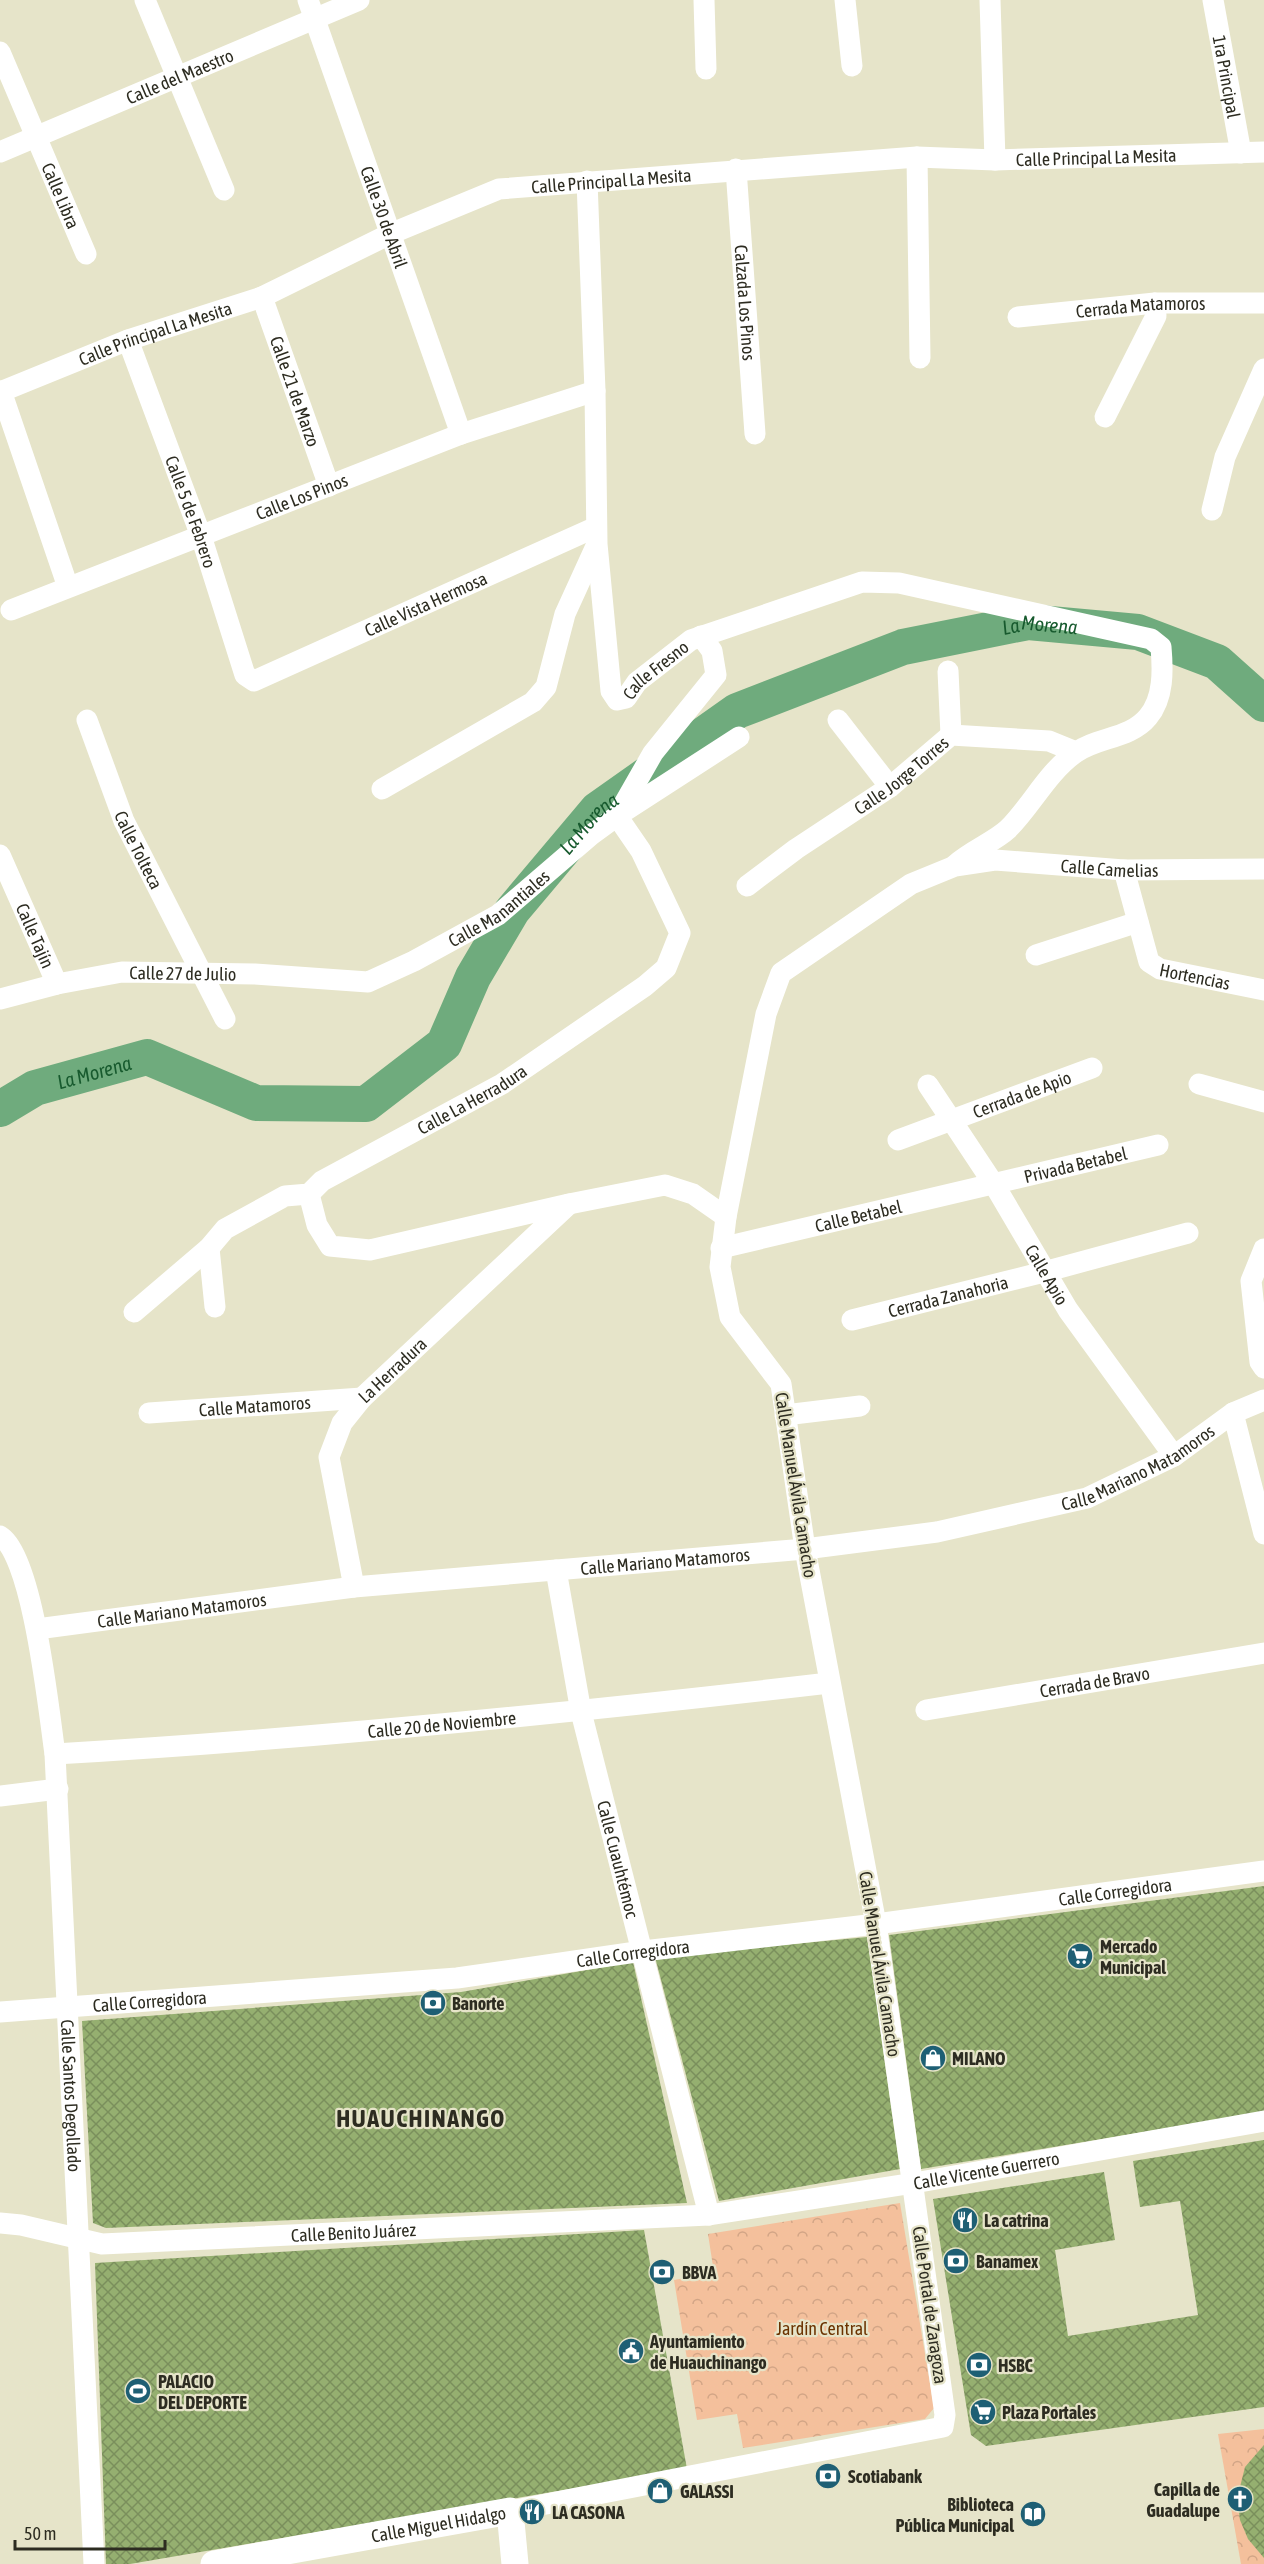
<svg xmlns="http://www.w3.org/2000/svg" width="1264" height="2564" viewBox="0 0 1264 2564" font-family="'Asap Condensed',sans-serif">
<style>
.park{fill:url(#park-crowns)}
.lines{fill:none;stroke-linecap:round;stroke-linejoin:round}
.river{stroke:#6fab7d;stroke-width:36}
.building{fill:url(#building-cross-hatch)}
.minor{stroke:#fff;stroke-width:21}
.major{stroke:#fff;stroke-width:27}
.labels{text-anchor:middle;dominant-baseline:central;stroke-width:4.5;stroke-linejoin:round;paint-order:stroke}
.street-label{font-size:18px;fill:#2d2c21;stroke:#e6e4c9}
.poi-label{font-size:18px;font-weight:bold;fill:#2d2c21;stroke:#e6e4c9;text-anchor:start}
.park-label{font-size:18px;fill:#6b3300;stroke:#e6e4c9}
.water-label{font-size:20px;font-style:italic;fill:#175a2e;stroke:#e6e4c9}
.district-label{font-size:24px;font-weight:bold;letter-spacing:1.5px;fill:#2d2c21;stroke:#e6e4c9}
</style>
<defs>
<pattern id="park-crowns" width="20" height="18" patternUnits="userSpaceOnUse" patternTransform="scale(1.5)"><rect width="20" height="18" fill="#f4c09c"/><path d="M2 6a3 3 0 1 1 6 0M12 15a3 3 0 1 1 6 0" fill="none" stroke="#d2a586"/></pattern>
<pattern id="building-cross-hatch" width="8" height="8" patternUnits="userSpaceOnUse" patternTransform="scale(1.5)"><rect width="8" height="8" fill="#95af70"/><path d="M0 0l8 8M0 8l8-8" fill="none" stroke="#7a8f5c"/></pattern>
</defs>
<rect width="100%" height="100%" fill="#e6e4c9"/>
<g class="park">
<path d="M900,2203L934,2408L925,2419L743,2448L737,2414L697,2420L674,2280L714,2273L708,2234Z"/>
<path d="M1264,2429V2564H1241L1218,2434Z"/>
</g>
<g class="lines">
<path class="river" id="s1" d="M0,1109L35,1088L147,1057L256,1103L366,1104L444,1044L473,977L512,911L597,810L737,711L903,647L1028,622L1138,632L1217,662L1264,704"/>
</g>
<g class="building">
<path d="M1264,1886V2112L921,2169L889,1935Z"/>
<path d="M867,1937L900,2169L719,2201L655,1957Z"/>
<path d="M633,1962L687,2203L106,2228L93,2223L82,2021L461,1992Z"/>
<path d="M1264,2140V2407L986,2446L971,2435L933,2199L1104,2172L1115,2240L1055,2250L1068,2336L1198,2315L1180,2201L1140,2207L1133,2161Z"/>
<path d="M644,2230L687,2469L130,2564H106L95,2263Z"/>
<path d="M1264,2445V2558L1248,2539L1240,2520L1237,2499L1245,2467Z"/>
</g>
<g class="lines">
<g class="minor">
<path d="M145,0L224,190"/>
<path id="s2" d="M308,0L461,434"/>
<path d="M704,0L706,69"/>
<path d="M845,0L852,66"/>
<path d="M990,0L995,160"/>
<path id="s3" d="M1213,0L1241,153"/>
<path id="s4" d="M0,52L86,254"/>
<path id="s5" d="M0,152L359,0"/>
<path d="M917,157L920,358"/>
<path id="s6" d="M736,169L755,434"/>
<path id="s7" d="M587,181L595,391L597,544L611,691L617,700L626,698L637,682L691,640L862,582L899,583L1151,639L1161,647C1163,670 1164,698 1148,717C1130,739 1097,737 1075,753C1047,773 1032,805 1008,829C994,842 972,850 955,865"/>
<path id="s8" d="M262,297L329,486"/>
<path id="s9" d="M1018,317L1155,303H1264"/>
<path id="s10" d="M128,340L201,536L245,675L254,681L596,527"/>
<path d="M1,391L68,587"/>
<path id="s11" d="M0,392L128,340L262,297L390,234L499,189L917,157L995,160L1264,152"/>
<path d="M1105,417L1156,316L1155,303"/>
<path d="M1212,510L1225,457L1264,369"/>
<path id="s12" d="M11,610L461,434L595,391"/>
<path d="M948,671L951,735"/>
<path id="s13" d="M87,720L124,821L225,1019"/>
<path d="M838,720L890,787"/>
<path d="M382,789L533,702L546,687L565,614L596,546"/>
<path id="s14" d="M0,855L57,984"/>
<path id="s15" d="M1124,870L1149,962L1160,969L1264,990"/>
<path id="s16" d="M747,886L796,849L890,787L951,735L1049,741L1076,752"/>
<path d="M1036,955L1138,922"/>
<path id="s17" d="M0,999L57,984L122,972L255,974L368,982L414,961L498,915L591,835L617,816L653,753L716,675L712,651L701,636"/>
<path d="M1199,1084L1264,1102"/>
<path id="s18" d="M928,1085L995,1186L1068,1310L1174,1456"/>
<path id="s19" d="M898,1140L1092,1068"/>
<path d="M309,1194L317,1225L330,1246L370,1250L569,1204L665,1185L693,1194L726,1217"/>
<path d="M209,1248L215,1307"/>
<path id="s20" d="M721,1248L1158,1145"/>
<path d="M1264,1249L1251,1281L1260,1362L1264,1368"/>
<path id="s21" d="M134,1312L209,1248L225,1229L285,1196L309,1194L322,1181L502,1084L645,986L666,968L680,933L641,851L617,816L739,737"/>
<path id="s22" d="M852,1320L1044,1272L1188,1233"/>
<path id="s23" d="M149,1413L362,1398"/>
<path d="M1233,1413L1264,1534"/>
<path d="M785,1415L860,1406"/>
<path id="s24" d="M0,1536C33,1555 49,1713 55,1754L94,2564"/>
<path id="s25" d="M556,1570L581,1712L709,2215"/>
<path id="s26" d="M354,1587L329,1457L342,1423L362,1398L569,1204"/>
<path id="s27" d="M37,1629L354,1587L805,1549L937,1532L1087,1498L1174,1456L1233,1413L1264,1400"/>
<path id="s28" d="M926,1710L1264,1653"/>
<path id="s29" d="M55,1754C314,1739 571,1713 829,1683"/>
<path d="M0,1796L58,1789"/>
<path id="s30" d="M0,2012L457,1978L643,1951L876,1924L1264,1871"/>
<path id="s31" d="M0,2223L21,2225L102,2244L709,2215L914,2183L1264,2121"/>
<path id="s32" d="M510,2511L943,2427L945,2415L876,1924L805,1549L781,1384L730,1317L720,1267L726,1217L766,1014L781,973L911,884L955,866L995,860L1124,870L1264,869"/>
</g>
<path class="major" id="s33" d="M214,2564L510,2511L515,2564"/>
</g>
<defs>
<symbol id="supermarket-disc" viewBox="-11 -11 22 22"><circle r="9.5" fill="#1e5f74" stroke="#e6e4c9"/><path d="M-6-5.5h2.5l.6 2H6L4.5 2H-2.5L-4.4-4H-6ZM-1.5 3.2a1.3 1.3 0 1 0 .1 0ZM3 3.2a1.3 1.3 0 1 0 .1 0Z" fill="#fff"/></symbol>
<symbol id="bank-disc" viewBox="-11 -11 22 22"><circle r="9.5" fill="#1e5f74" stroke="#e6e4c9"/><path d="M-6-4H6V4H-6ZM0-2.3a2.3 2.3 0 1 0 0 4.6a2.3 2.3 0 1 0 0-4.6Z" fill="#fff"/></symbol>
<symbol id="shop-disc" viewBox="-11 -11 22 22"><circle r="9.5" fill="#1e5f74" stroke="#e6e4c9"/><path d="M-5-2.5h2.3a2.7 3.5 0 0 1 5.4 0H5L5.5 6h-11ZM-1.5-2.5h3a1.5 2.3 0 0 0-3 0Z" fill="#fff"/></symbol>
<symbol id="restaurant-disc" viewBox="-11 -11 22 22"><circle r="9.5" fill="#1e5f74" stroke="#e6e4c9"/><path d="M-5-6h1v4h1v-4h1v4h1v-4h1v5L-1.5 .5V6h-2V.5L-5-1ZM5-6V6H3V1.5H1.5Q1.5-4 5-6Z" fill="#fff"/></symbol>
<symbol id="civic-disc" viewBox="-11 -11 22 22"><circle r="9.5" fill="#1e5f74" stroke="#e6e4c9"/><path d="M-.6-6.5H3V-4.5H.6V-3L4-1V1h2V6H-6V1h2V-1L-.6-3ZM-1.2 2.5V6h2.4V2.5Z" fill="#fff"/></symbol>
<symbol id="stadium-disc" viewBox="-11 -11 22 22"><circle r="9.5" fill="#1e5f74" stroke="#e6e4c9"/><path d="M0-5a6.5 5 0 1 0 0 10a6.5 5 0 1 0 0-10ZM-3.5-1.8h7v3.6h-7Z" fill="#fff"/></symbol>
<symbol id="church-disc" viewBox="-11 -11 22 22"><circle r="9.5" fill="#1e5f74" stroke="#e6e4c9"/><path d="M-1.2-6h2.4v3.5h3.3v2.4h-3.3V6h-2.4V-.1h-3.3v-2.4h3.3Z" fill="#fff"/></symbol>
<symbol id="library-disc" viewBox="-11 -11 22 22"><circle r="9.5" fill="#1e5f74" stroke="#e6e4c9"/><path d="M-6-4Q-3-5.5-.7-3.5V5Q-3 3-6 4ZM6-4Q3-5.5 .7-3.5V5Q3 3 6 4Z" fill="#fff"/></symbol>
</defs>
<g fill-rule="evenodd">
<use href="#supermarket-disc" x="1065" y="1941" width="30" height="30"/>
<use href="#bank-disc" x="418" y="1988" width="30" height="30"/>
<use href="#shop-disc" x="918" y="2043" width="30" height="30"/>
<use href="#restaurant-disc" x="950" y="2205" width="30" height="30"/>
<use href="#bank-disc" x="941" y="2246" width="30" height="30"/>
<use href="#bank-disc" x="647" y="2257" width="30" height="30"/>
<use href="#civic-disc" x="616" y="2336" width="30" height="30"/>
<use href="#bank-disc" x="964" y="2350" width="30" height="30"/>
<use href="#stadium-disc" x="123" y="2376" width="30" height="30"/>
<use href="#supermarket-disc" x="968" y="2397" width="30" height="30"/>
<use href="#bank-disc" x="813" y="2461" width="30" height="30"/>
<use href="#shop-disc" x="645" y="2476" width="30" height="30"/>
<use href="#church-disc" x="1225" y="2484" width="30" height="30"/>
<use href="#restaurant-disc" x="517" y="2497" width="30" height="30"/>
<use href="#library-disc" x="1018" y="2499" width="30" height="30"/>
</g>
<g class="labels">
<g class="street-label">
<text stroke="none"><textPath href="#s5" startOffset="195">Calle del Maestro</textPath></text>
<text stroke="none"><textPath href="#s3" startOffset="78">1ra Principal</textPath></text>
<text stroke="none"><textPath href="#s11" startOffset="1138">Calle Principal La Mesita</textPath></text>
<text stroke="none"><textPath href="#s11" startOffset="652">Calle Principal La Mesita</textPath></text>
<text stroke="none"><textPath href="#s4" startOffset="156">Calle Libra</textPath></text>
<text stroke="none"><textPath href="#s2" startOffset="230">Calle 30 de Abril</textPath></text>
<text stroke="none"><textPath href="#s6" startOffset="134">Calzada Los Pinos</textPath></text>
<text stroke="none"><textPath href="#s9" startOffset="123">Cerrada Matamoros</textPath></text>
<text stroke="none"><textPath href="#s11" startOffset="166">Calle Principal La Mesita</textPath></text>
<text stroke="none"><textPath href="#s8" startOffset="100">Calle 21 de Marzo</textPath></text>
<text stroke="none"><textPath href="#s12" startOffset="312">Calle Los Pinos</textPath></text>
<text stroke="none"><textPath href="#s10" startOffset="183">Calle 5 de Febrero</textPath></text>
<text stroke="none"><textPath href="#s10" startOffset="554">Calle Vista Hermosa</textPath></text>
<text stroke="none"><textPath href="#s7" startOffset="572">Calle Fresno</textPath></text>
<text stroke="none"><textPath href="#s16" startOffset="190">Calle Jorge Torres</textPath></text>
<text stroke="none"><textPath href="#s13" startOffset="140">Calle Tolteca</textPath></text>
<text stroke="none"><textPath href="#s32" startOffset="2294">Calle Camelias</textPath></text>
<text stroke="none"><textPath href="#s17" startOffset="522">Calle Manantiales</textPath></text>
<text stroke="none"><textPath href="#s14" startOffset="88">Calle Tajín</textPath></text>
<text stroke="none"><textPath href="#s17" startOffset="186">Calle 27 de Julio</textPath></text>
<text stroke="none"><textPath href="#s15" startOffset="144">Hortencias</textPath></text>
<text stroke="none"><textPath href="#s19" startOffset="132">Cerrada de Apio</textPath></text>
<text stroke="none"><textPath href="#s21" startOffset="405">Calle La Herradura</textPath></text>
<text stroke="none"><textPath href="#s20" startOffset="364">Privada Betabel</textPath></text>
<text stroke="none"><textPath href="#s20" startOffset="141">Calle Betabel</textPath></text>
<text stroke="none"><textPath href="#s18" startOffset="224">Calle Apio</textPath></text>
<text stroke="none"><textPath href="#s22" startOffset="99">Cerrada Zanahoria</textPath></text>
<text stroke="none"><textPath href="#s26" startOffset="242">La Herradura</textPath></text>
<text stroke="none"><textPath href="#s23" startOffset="106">Calle Matamoros</textPath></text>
<text stroke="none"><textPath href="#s27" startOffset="1118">Calle Mariano Matamoros</textPath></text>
<text transform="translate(796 1485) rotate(81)">Calle Manuel Ávila Camacho</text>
<text stroke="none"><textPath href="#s27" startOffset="632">Calle Mariano Matamoros</textPath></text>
<text stroke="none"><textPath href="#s27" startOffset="146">Calle Mariano Matamoros</textPath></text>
<text stroke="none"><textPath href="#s28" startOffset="171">Cerrada de Bravo</textPath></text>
<text stroke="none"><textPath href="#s29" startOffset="388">Calle 20 de Noviembre</textPath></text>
<text stroke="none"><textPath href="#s25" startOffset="296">Calle Cuauhtémoc</textPath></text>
<text stroke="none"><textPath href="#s30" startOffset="1122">Calle Corregidora</textPath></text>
<text stroke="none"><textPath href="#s30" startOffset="636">Calle Corregidora</textPath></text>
<text transform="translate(880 1964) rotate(81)">Calle Manuel Ávila Camacho</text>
<text stroke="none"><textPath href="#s30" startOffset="150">Calle Corregidora</textPath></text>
<text stroke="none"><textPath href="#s24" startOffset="570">Calle Santos Degollado</textPath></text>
<text stroke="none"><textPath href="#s31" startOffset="993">Calle Vicente Guerrero</textPath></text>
<text stroke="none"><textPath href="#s31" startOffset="356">Calle Benito Juárez</textPath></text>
<text transform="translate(930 2305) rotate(82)">Calle Portal de Zaragoza</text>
<text stroke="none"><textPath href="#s33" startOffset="228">Calle Miguel Hidalgo</textPath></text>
</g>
<g class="poi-label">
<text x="1100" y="1946">Mercado<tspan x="1100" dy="21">Municipal</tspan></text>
<text x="452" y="2003">Banorte</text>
<text x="952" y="2058">MILANO</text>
<text x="984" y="2220">La catrina</text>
<text x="976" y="2261">Banamex</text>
<text x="682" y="2272">BBVA</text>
<text x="650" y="2341">Ayuntamiento<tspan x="650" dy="21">de Huauchinango</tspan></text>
<text x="998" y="2365">HSBC</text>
<text x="158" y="2381">PALACIO<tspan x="158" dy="21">DEL DEPORTE</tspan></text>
<text x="1002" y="2412">Plaza Portales</text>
<text x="848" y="2476">Scotiabank</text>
<text x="1220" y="2489" text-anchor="end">Capilla de<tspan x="1220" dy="21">Guadalupe</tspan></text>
<text x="680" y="2491">GALASSI</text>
<text x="1014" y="2504" text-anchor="end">Biblioteca<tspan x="1014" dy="21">Pública Municipal</tspan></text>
<text x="552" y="2512">LA CASONA</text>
</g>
<g class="park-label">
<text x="822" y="2328">Jardín Central</text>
</g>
<g class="water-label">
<text stroke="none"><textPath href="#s1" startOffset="1254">La Morena</textPath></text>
<text stroke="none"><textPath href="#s1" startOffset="750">La Morena</textPath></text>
<text stroke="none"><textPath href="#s1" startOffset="102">La Morena</textPath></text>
</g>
<g class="district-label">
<text x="421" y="2118">HUAUCHINANGO</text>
</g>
</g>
<path d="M15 2540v9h150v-9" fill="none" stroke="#2d2c21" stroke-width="3"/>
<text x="24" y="2540" font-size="18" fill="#2d2c21" stroke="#e6e4c9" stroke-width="4.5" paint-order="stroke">50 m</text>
</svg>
